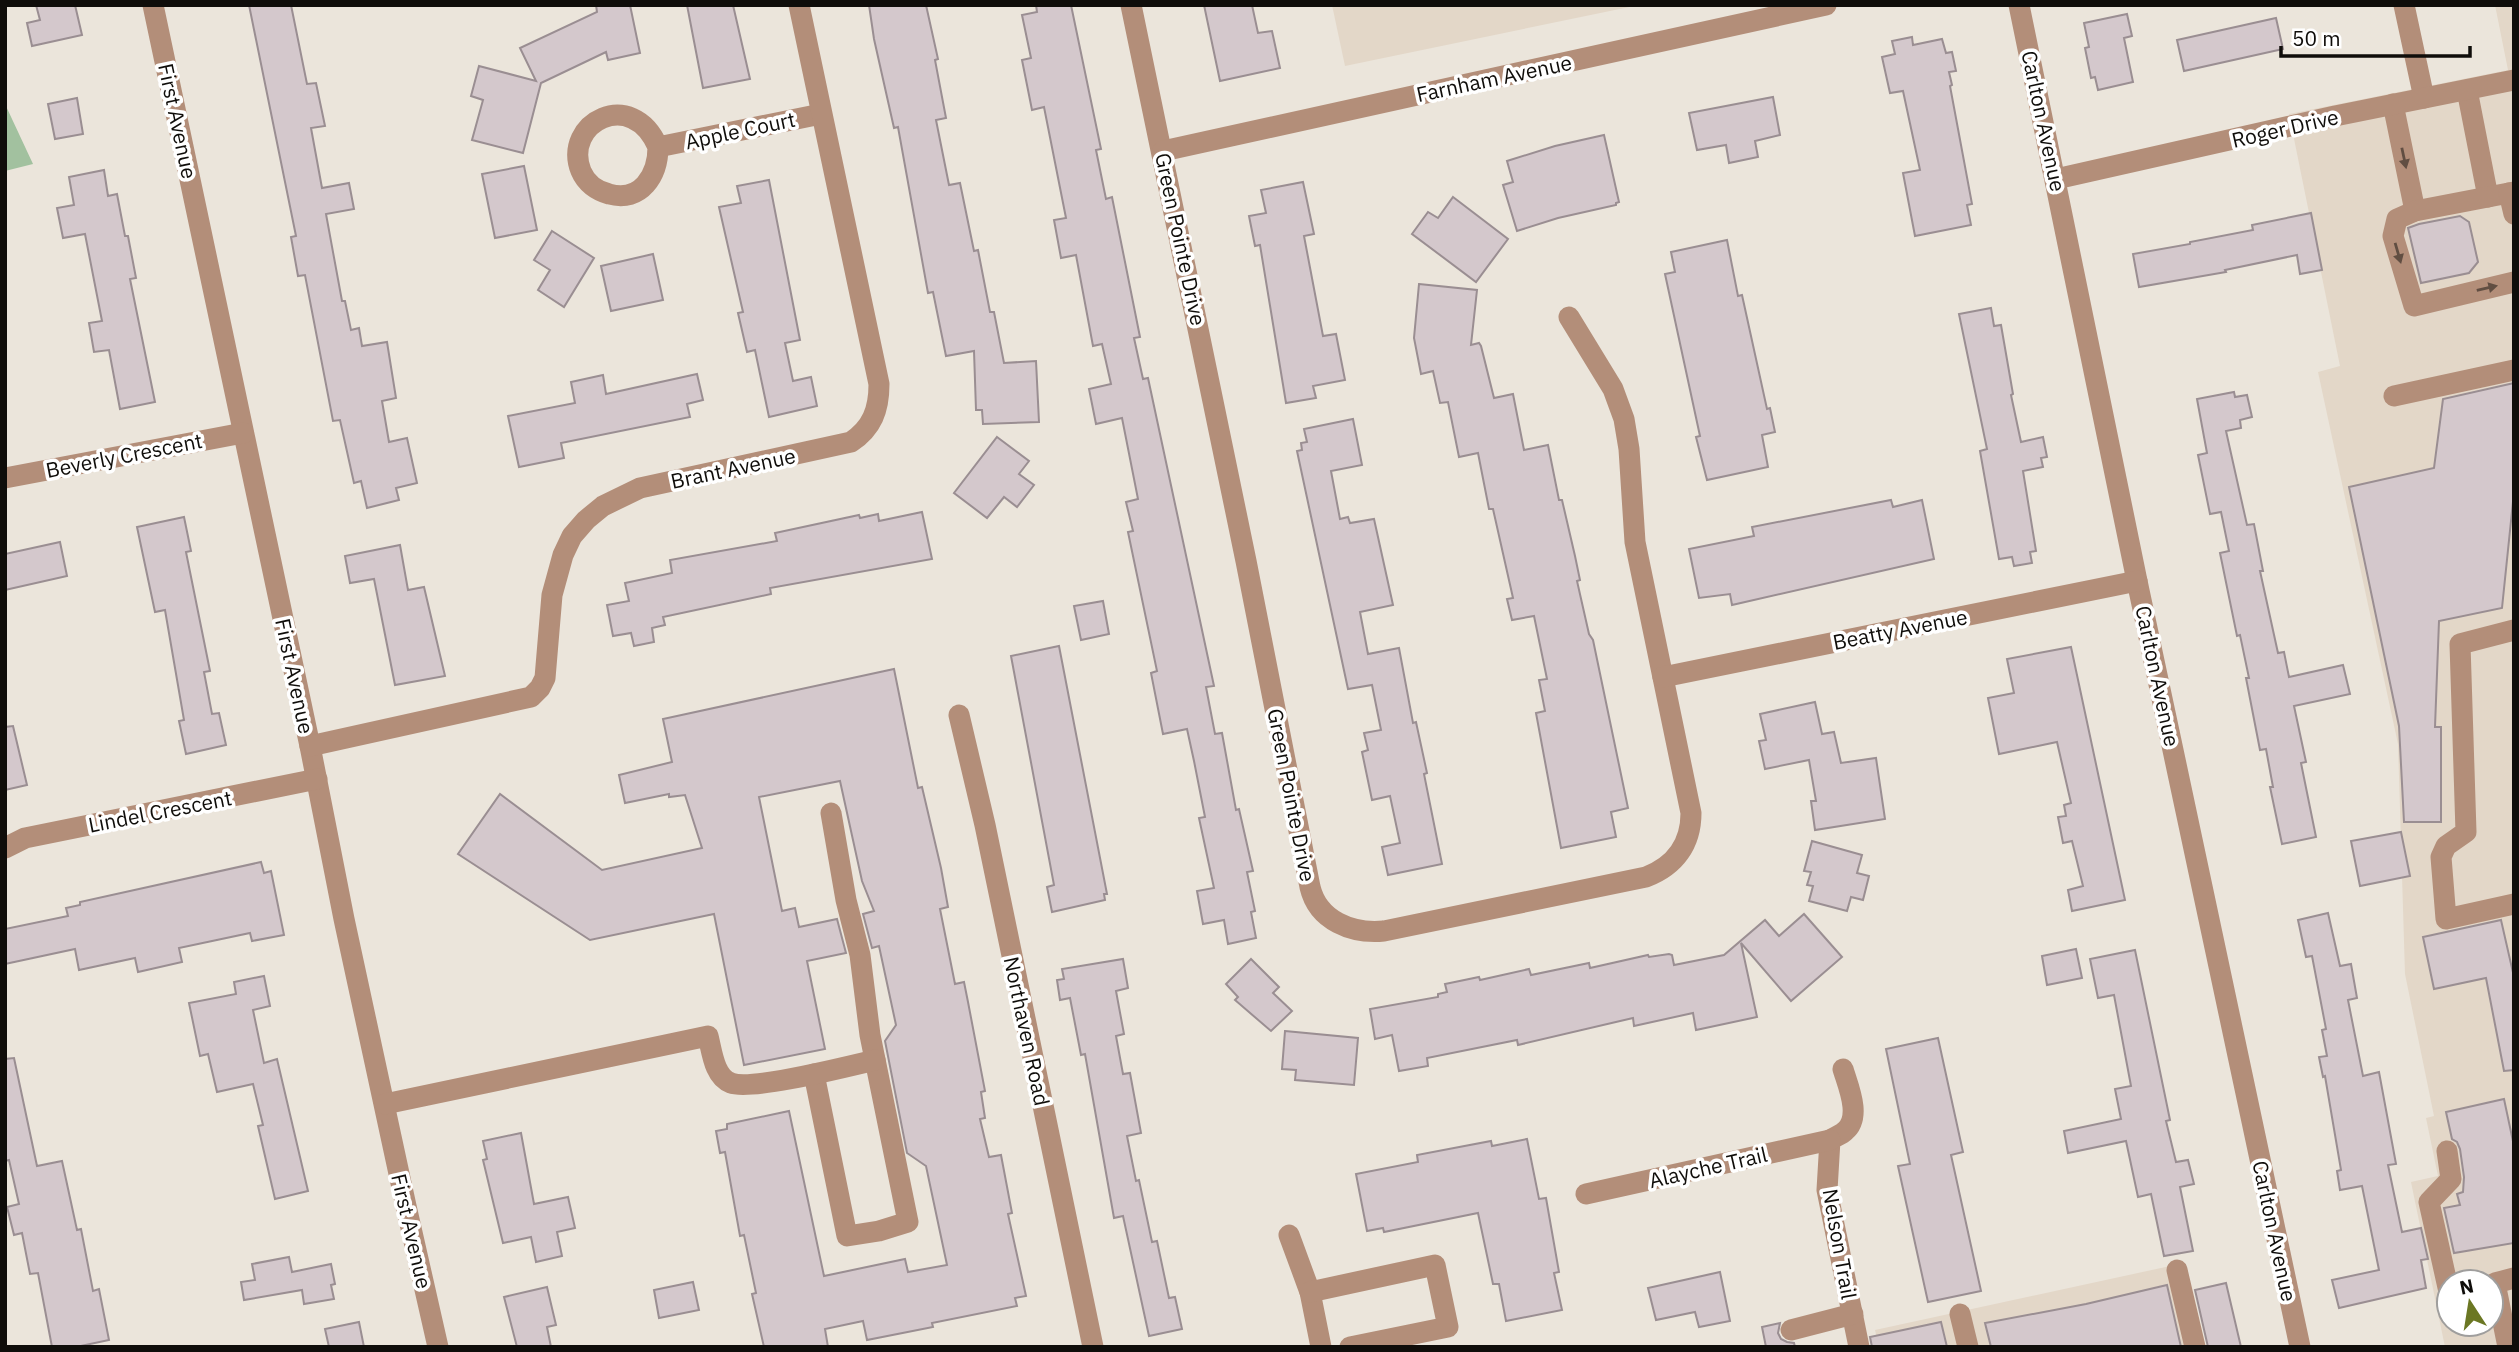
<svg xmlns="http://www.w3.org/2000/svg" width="2519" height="1352" viewBox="0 0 2519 1352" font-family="'IBM Plex Sans',sans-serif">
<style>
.built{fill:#e3d7c8;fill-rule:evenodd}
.green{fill:#a2c19f}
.building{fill:#d4c8cc;stroke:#9a8e92;stroke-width:2}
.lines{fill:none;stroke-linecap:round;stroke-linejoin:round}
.minor{stroke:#b38e79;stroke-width:21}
.oneway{fill:#614e42}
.labels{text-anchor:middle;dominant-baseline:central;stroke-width:7;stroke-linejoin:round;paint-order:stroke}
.street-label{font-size:21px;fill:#0f0d0a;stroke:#fff}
</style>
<rect width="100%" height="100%" fill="#ebe5db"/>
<g class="built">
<path d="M1332,5H1639L1345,66Z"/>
<path d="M2495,5H2514V1347H2445L2411,1182L2438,1176L2426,1118L2434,1116L2405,974L2398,744L2318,372L2340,366L2289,114L2508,70ZM2449,1282H2491V1324H2449Z"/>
<path d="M2184,1263L2204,1347H1879L1875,1330Z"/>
</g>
<path class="green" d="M5,104L33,164L5,171Z"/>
<g class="building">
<path d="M36,5H75L82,35L32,46L27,23L40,20Z"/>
<path d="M249,5H291L307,84L316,83L325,126L311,128L322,188L349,183L354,209L326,214L342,301H345L351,330L359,328L362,346L387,342L396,398L382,401L389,442L407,438L417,483L396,488L399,500L367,508L361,481L354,483L340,420L333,421L305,275L298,276L291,237L296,236Z"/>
<path d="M596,5H630L640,53L608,60L606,52L541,83L523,153L472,140L483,100L471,96L479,66L536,81L520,48L597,12Z"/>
<path d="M687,5H733L750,79L703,88Z"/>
<path d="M869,5H926L938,59L935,60L946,118L936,120L949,185L960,183L974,251L978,250L990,312H994L1004,363L1036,361L1039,422L983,424L982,410H976L974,351L946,356L933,292L928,293L898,127L894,128L874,39Z"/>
<path d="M1036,5H1071L1101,149L1096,150L1106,199L1112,197L1140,337L1134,338L1143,379L1148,378L1214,686L1206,687L1215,734L1222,733L1236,810L1239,809L1253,871L1247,872L1255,911L1251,912L1256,938L1228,944L1224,920L1203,924L1197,891L1214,888L1199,818L1205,817L1194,761L1187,729L1163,734L1151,673L1157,671L1128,532L1133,531L1126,502L1138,499L1122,418L1096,424L1089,389L1111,384L1102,344L1093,346L1076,255L1061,258L1054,220L1066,218L1044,107L1032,110L1022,60L1031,58L1022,15L1037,12Z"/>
<path d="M1204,5H1252L1258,33L1272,31L1280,68L1220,81Z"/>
<path d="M2127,14L2132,36L2124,38L2133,82L2098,90L2095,77L2091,78L2085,48L2089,47L2084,23Z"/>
<path d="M2276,18L2283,49L2184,71L2177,40Z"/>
<path d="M1912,37L1913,45L1942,39L1946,53L1952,52L1956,71L1949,72L1952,85L1950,86L1972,204L1967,205L1971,225L1915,236L1903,173L1920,170L1903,91L1890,93L1882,57L1895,54L1892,41Z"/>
<path d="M1773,97L1780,135L1755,141L1758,157L1729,163L1726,145L1697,150L1689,113Z"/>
<path d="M77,98L83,134L55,139L48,104Z"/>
<path d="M1604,135L1619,202L1616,203V205L1558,218L1517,231L1503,185L1513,182L1507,161L1555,146Z"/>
<path d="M524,166L537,230L495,238L482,174Z"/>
<path d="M104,170L108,196L117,194L125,236H128L136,278L130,279L155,402L120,409L109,350L94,352L89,323L102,321L85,234L63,238L57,208L74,205L69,177Z"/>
<path d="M769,180L800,340L785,343L793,381L811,377L817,406L769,417L755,350L747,352L738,313L743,312L719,207L741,203L737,186Z"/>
<path d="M1303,182L1314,234L1304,236L1323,336L1336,334L1345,380L1313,386L1316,398L1286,403L1260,245L1255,246L1249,216L1266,213L1261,190Z"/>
<path d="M1453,197L1508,239L1476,282L1412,234L1428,212L1438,218Z"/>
<path d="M2311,213L2322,270L2300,274L2297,255L2225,270L2226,272L2139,287L2133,254L2190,244V242L2253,230L2252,225Z"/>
<path d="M2460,216L2469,222L2478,262L2469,273L2421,283L2408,228L2419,224Z"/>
<path d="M552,231L594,258L564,307L538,290L550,270L534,260Z"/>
<path d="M1727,240L1738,296L1742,295L1767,409L1770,408L1775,432L1762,435L1768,467L1707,480L1696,437L1700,436L1665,274L1675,272L1671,252Z"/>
<path d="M653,254L663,300L611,311L601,266Z"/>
<path d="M1419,284L1477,290L1471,345L1479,343L1481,346L1494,398L1513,394L1524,450L1548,445L1559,500H1562L1575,556L1580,580L1577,581L1589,634L1593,640L1628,808L1611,812L1616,837L1561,848L1536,713L1545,711L1539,680L1547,679L1534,616L1512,620L1507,599L1513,598L1493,509H1489L1478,453L1459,457L1448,402L1440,403L1433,371L1421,374L1414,338Z"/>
<path d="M1991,308L1994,326L2001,325L2013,394L2011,395L2021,442L2043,437L2047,457L2041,458L2043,467L2023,471L2036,551L2030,552L2032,563L2014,566L2012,557L1999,559L1980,451L1987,449L1959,314Z"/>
<path d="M697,374L703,400L687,404L690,417L561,443L564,458L519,467L508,416L575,403L571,382L603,375L606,394Z"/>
<path d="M2514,383V492L2502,608L2439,621L2435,727H2441V822H2404L2399,726L2349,487L2434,468L2443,399Z"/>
<path d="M2234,392L2235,397L2247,395L2252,417L2240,420L2241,428L2226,431L2247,525L2254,524L2263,571H2260L2278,653L2284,652L2289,677L2343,665L2350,694L2294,706L2306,762L2301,763L2316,837L2282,844L2270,787H2273L2266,749L2260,750L2246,678H2249L2240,635L2237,636L2220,553L2229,551L2221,512L2210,514L2198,455L2207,453L2197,399Z"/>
<path d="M1353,419L1362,465L1331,471L1340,519L1348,517L1350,523L1374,519L1393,605L1360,612L1368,654L1399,648L1413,723L1416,722L1427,773L1424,774L1442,864L1388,875L1382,847L1400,843L1390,796L1372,800L1362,752L1368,750L1364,733L1381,730L1372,685L1348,689L1297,451L1302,450L1301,443L1307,442L1304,429Z"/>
<path d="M997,437L1029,461L1019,474L1034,485L1017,507L1004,497L987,518L954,493Z"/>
<path d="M1891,500L1893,507L1922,500L1934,559L1732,605L1730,594L1699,598L1689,549L1754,536L1752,527Z"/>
<path d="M922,512L932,559L770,588L771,594L663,617L665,625L652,628L654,642L634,646L631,633L613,636L607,605L629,601L625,583L672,573L670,560L777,541L775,533L859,515L860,518L878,514L879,521Z"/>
<path d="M184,517L191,551L186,552L210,671L204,672L212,714L219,713L226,745L186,754L179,721L184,720L165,610L155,612L137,527Z"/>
<path d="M60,542L67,576L5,590V554Z"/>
<path d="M400,545L408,590L424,587L445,676L395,685L374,579L350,583L345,556Z"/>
<path d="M1103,601L1109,634L1081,640L1074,606Z"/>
<path d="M1059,646L1107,894H1104L1105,900L1052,912L1047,887L1054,885L1011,656Z"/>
<path d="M2071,647L2125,900L2072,911L2068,890L2083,886L2072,841L2063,843L2058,817L2066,816L2064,805L2071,803L2057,742L1999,754L1988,698L2014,693L2007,659Z"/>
<path d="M894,669L918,788L922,787L941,868L948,907L940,909L955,984L964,982L968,1002L985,1091L981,1092L985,1118L980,1119L989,1157L1001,1155L1012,1213L1008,1214L1026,1296L1015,1298L1017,1306L932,1323L933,1327L867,1340L863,1321L825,1329L828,1347H764L752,1294L756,1293L744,1235L740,1236L725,1152L720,1153L716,1131L727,1129V1124L789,1111L824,1276L905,1259L908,1272L947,1265L926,1166L907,1153L885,1041L896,1025L879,946L872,948L863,914L874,911L862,881L840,781L759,797L782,911L795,908L799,927L837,919L846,953L807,961L825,1049L744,1065L714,914L590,940L458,854L500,794L602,870L702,848L685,795L669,797V794L625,803L619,775L672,762L663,719Z"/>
<path d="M1815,702L1822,734L1834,732L1841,763L1876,758L1885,819L1815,830L1811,801H1816L1809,760L1765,769L1759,741L1766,740L1760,714Z"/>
<path d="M13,726L27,785L5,790V727Z"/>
<path d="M2401,832L2410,876L2360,886L2351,841Z"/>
<path d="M1812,841L1862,855L1857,873L1869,876L1863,900L1851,897L1847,911L1809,901L1813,886L1807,885L1811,872L1804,871Z"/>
<path d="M261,862L264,873L271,871L284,935L252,941L250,933L179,948L182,962L138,972L135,958L79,970L75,949L5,964V929L68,916L66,908L80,905V902Z"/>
<path d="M2328,913L2340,966L2351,964L2357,998L2348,1000L2363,1076L2379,1072L2396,1164L2388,1165L2402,1232L2421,1228L2428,1259L2421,1260L2426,1288L2339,1308L2332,1280L2379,1270L2362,1186L2340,1190L2337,1171L2341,1170L2325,1076L2323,1077L2319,1057L2327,1056L2322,1030L2326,1029L2312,956L2306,957L2298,920Z"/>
<path d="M1804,914L1842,957L1791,1001L1741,943L1757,1017L1696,1030L1693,1013L1634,1026L1633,1018L1518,1045L1517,1040L1427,1058L1428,1066L1399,1071L1392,1035L1375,1039L1370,1009L1438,997V994L1447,992L1445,984L1479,977L1480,980L1529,969L1531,975L1589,963L1590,968L1648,955L1649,957L1669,954L1672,955L1674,965L1724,955L1765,920L1779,936Z"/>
<path d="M2501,920L2514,977V1070L2504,1071L2486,978L2434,989L2423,937Z"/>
<path d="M2076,949L2082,978L2047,985L2042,956Z"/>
<path d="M2135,950L2170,1120L2166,1121L2176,1162L2188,1160L2194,1184L2180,1187L2193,1251L2164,1256L2151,1194L2138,1197L2126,1141L2068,1153L2064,1131L2121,1119L2115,1089L2131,1086L2114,995L2098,998L2090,959Z"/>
<path d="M1123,959L1128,988L1116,991L1124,1034L1116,1036L1123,1074L1130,1073L1141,1133L1127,1136L1136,1181L1139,1180L1152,1242L1157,1241L1169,1298L1175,1297L1182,1329L1149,1336L1123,1216L1114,1218L1085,1054L1081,1055L1070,998L1060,1000L1057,980L1064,979L1062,969Z"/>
<path d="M1251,959L1279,987L1273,993L1292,1011L1271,1031L1235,1000L1238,997L1226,984Z"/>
<path d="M264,976L270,1006L253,1010L264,1063L277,1059L308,1191L275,1199L258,1126L263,1125L253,1084L217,1092L208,1054L200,1056L189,1003L236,994L234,982Z"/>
<path d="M1285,1031L1358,1038L1354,1085L1295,1080L1296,1070L1282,1069Z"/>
<path d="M1938,1038L1963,1152L1951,1155L1981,1291L1928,1302L1898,1166L1910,1164L1886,1049Z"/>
<path d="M14,1058L37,1166L62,1161L77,1230L81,1229L93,1291L99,1289L109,1340L76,1347H52L38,1273L30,1274L22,1233L14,1235L7,1207L19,1204L9,1160L5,1161V1059Z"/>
<path d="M2504,1099L2514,1146V1243L2454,1253L2444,1208L2460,1205L2457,1194L2463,1192L2464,1177L2460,1149L2457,1142L2452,1139L2446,1112Z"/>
<path d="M521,1133L534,1204L568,1197L575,1228L557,1232L562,1256L536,1262L531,1237L503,1243L483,1160L487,1159L483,1141Z"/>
<path d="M1527,1139L1539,1199L1546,1198L1559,1272L1554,1273L1562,1310L1506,1321L1499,1284H1493L1478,1213L1384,1232L1383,1228L1367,1231L1356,1174L1418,1162L1417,1155L1491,1141L1492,1146Z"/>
<path d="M289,1257L292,1272L331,1264L335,1284L331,1285L334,1299L304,1304L302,1290L244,1300L241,1282L255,1280L252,1264Z"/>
<path d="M1720,1272L1730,1321L1699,1327L1695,1312L1656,1320L1648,1288Z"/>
<path d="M693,1282L699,1310L659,1318L654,1290Z"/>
<path d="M2226,1283L2241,1347H2208L2195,1290Z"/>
<path d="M2167,1285L2181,1347H1991L1985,1323L2086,1304Z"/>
<path d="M547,1287L556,1325L547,1327L551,1347H517L504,1297Z"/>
<path d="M359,1322L364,1347H329L325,1329Z"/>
<path d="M1941,1322L1947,1347H1872L1870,1337Z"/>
<path d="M1780,1323L1778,1333L1781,1339L1787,1342L1794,1343L1795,1347H1766L1762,1327Z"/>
</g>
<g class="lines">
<g class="minor">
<path d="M153,5L310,746L344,919L406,1206L438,1347"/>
<path d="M1131,5L1246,561L1310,887C1318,921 1352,934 1384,931L1646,877C1675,866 1691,844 1691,813L1635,542L1629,449L1624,419L1613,389L1569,317"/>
<path d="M2019,5L2137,581L2300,1347"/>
<path d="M2404,5L2424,98"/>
<path d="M2467,90L2488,197"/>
<path d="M2393,104L2415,211"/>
<path d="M658,147C632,86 562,123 581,171C586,183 597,191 609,194C641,203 658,175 658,147L821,114"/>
<path d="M1163,151L1826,5"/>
<path d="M2056,179L2335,116L2514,80"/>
<path d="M2514,192L2415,211L2397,219L2393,236L2414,306L2514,282"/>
<path d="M2509,193L2514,214"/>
<path d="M2394,396L2514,370"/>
<path d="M5,478L243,433"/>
<path d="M2514,630L2460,644L2466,832L2446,846L2441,857L2446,919L2514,904"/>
<path d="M1663,677L2137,581"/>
<path d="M959,715L985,825L1093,1347"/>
<path d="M310,746L531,697L540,688L545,678L552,595L563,555L572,536L586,520L603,506L640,488L851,442C872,428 879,410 879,384L799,5"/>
<path d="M5,848L25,838L317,779"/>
<path d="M1843,1069C1848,1086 1862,1117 1845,1131C1841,1135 1834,1137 1830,1140L1827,1190L1859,1347"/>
<path d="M814,1074L847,1236L879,1231L908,1222L870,1035L860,955L846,900L831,813"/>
<path d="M385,1104L708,1036C712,1051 714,1077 731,1083C751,1091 849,1066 875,1060"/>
<path d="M2447,1151L2451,1179L2429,1202L2449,1292"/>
<path d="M1586,1194L1830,1140"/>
<path d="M1289,1235L1310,1292L1321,1347"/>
<path d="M2177,1270L2195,1347"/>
<path d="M1310,1292L1435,1265L1448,1327L1350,1347"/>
<path d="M1960,1314L1968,1347"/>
<path d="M1791,1330L1853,1314"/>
<path d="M2508,1347L2495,1283L2514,1278"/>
</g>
</g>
<defs><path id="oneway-solid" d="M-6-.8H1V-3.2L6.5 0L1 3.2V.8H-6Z" transform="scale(1.75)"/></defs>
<g class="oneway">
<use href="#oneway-solid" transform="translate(2404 158) rotate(78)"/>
<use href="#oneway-solid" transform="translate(2398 253) rotate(74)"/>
<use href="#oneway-solid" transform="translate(2487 288) rotate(-13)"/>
</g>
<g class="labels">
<g class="street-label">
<text transform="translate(1494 78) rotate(-12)">Farnham Avenue</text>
<text transform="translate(178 121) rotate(78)">First Avenue</text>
<text transform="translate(2044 121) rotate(78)">Carlton Avenue</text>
<text transform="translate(2285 128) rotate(-13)">Roger Drive</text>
<text transform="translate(740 130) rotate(-12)">Apple Court</text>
<text transform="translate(1181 239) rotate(78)">Green Pointe Drive</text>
<text transform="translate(124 455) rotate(-11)">Beverly Crescent</text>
<text transform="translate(733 468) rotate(-12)">Brant Avenue</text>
<text transform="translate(1900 629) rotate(-11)">Beatty Avenue</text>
<text transform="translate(295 676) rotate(78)">First Avenue</text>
<text transform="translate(2158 676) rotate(78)">Carlton Avenue</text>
<text transform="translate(1292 795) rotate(79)">Green Pointe Drive</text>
<text transform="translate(160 811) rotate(-11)">Lindel Crescent</text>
<text transform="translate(1027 1031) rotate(78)">Northaven Road</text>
<text transform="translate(1708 1167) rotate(-13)">Alayche Trail</text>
<text transform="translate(412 1231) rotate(77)">First Avenue</text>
<text transform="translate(2275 1231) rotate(78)">Carlton Avenue</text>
<text transform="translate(1840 1244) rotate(80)">Nelson Trail</text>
</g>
</g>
<rect width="2519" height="1352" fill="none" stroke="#0f0d0a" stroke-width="14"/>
<g transform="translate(2470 1303) rotate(348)"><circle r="33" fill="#ffffff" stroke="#9f9e9d" stroke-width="2"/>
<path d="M0-5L12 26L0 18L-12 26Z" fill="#6b7723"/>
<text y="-10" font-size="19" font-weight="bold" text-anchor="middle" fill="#0f0d0a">N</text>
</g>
<path d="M2281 46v10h189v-10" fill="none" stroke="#0f0d0a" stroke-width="3.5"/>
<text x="2292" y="46" font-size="21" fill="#0f0d0a" stroke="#ffffff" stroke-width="5" paint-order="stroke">50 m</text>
</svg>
